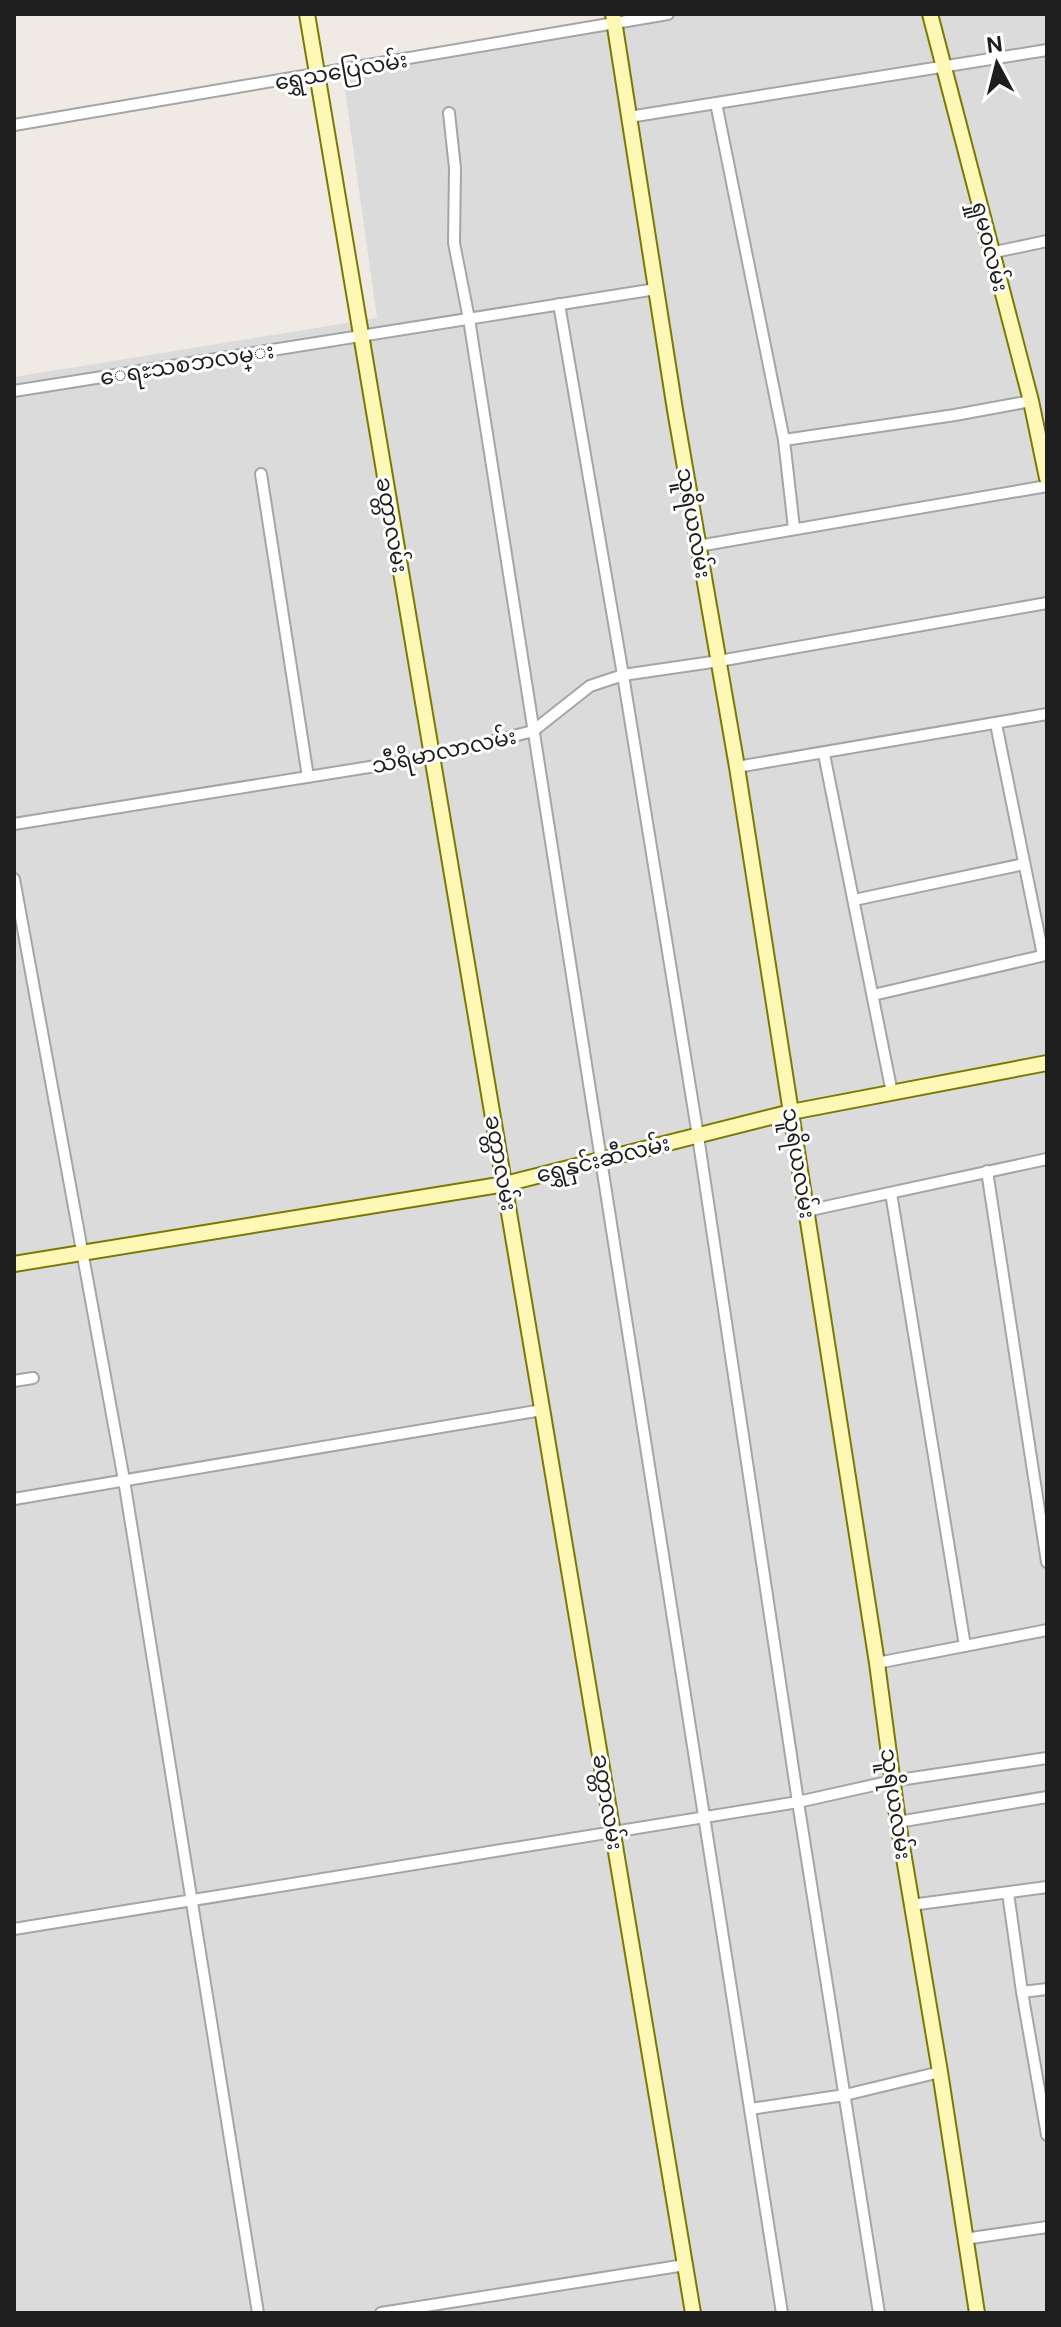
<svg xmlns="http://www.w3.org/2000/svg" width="1061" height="2327" viewBox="0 0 1061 2327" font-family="'DM Sans','Noto Sans Myanmar',sans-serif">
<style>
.residential{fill:#dcdbdb}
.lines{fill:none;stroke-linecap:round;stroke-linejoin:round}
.street-casing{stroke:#a5a5a5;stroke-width:14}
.secondary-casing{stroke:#7b7900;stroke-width:18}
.street{stroke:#fff;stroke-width:10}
.secondary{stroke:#fdf8b5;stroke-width:14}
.labels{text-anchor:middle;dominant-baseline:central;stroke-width:6;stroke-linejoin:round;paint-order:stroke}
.street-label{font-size:22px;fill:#1e1e1e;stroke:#fff}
</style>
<rect width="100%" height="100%" fill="#f0eae4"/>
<path class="residential" d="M627,14H1047V2313H14V377L377,318L342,69Z"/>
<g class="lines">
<defs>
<g id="street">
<path d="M716,103L784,440"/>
<path d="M449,113L455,168L454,243L469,319L782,2313"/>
<path d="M629,117L1047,50"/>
<path d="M14,125L668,14"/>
<path d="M990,253L1047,241"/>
<path d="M559,304L623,675L698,1136L798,1802L879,2313"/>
<path d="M14,391L656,289"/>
<path d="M261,474L308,777"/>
<path d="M794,528L784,440L955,415L1031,401"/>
<path d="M698,546L1047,486"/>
<path d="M996,724L1043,955"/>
<path d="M824,754L892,1093"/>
<path d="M737,767L1047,714"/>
<path d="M14,824L432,757L533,731L590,686L623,675L719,661L1047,603"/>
<path d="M14,879L124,1480L258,2313"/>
<path d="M854,900L1024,864"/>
<path d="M873,995L1046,955"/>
<path d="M987,1171L1047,1562"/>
<path d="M891,1193L965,1646"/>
<path d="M806,1211L1047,1159"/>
<path d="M14,1381L33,1378"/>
<path d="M14,1499L542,1410"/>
<path d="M877,1663L1047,1630"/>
<path d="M898,1822L1047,1797"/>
<path d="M1008,1893L1022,1992"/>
<path d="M911,1905L1047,1887"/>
<path d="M14,1929L798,1802L892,1781L1047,1758"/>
<path d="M1047,1989L1022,1992L1047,2135"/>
<path d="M750,2109L845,2095L940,2072"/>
<path d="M964,2239L1047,2227"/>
<path d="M381,2313L685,2265"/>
</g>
<g id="secondary">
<path d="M307,14C433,781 568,1546 693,2313"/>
<path d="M613,14L675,410L737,767L877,1663L898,1822L940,2072L977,2313"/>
<path d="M930,14L1031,401L1047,478"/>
<path d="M14,1264L505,1184L791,1112L1047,1063"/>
</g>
</defs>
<use href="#street" class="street-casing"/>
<use href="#secondary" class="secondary-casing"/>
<use href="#street" class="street"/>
<use href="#secondary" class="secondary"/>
</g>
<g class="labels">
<g class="street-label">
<text transform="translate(341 71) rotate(-10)">ရွှေသပြေလမ်း</text>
<text transform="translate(990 246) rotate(76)">ရှုမဝလမ်း</text>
<text transform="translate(187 364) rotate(-9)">ေရႊသစၥာလမ္း</text>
<text transform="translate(694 523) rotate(80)">သူရိယလမ်း</text>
<text transform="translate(392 525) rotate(80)">ခတ္တာလမ်း</text>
<text transform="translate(444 751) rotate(-12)">သီရိမာလာလမ်း</text>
<text transform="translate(603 1159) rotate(-14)">ရွှေနှင်းဆီလမ်း</text>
<text transform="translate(501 1163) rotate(80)">ခတ္တာလမ်း</text>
<text transform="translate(799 1163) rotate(81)">သူရိယလမ်း</text>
<text transform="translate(608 1802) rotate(81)">ခတ္တာလမ်း</text>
<text transform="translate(896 1804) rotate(82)">သူရိယလမ်း</text>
</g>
</g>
<rect width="1061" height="2327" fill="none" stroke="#1e1e1e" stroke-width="32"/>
<g transform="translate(997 64) rotate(353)" stroke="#ffffff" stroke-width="6" paint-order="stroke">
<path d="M0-6L14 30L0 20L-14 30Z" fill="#1e1e1e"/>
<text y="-12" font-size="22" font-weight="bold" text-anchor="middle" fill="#1e1e1e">N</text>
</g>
</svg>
